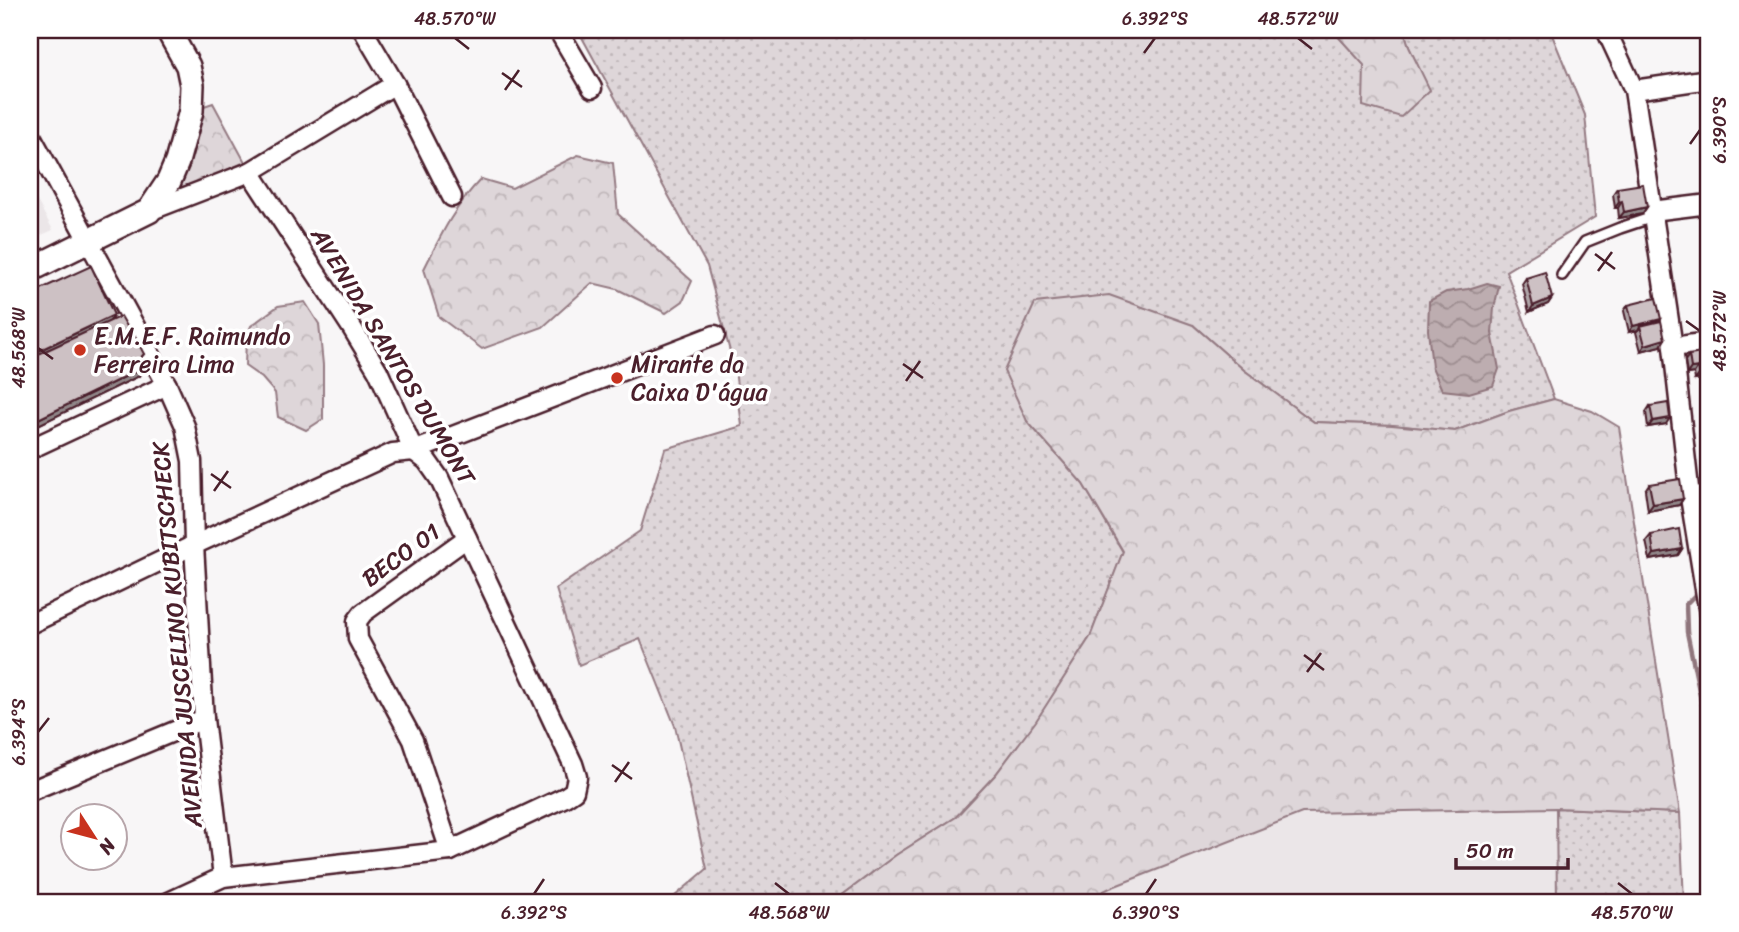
<svg xmlns="http://www.w3.org/2000/svg" width="1739" height="932" viewBox="0 0 1739 932" font-family="Sriracha,sans-serif">
<style>
.built{fill:#ebe6e8}
.grass{fill:url(#grass-dots);stroke:#947a82;stroke-width:2}
.forest{fill:url(#forest-crowns);stroke:#947a82;stroke-width:2}
.water{fill:url(#water-waves);stroke:#8f747b;stroke-width:2}
.lines{fill:none;stroke-linecap:round;stroke-linejoin:round}
.stream{stroke:#8f747b;stroke-width:4.5}
.service-casing{stroke:#4a1f2b;stroke-width:14}
.minor-casing{stroke:#4a1f2b;stroke-width:23}
.tertiary-casing{stroke:#4a1f2b;stroke-width:28}
.service{stroke:#fff;stroke-width:9}
.minor{stroke:#fff;stroke-width:18}
.tertiary{stroke:#fff;stroke-width:23}
.wall{fill:#b0a6a9;stroke:#4a1f2b;stroke-width:2}
.shaded-wall{fill:#908789;stroke:#4a1f2b;stroke-width:2}
.building{fill:#cdc1c4;stroke:#4a1f2b;stroke-width:2}
.ticks{fill:none;stroke:#4a1f2b;stroke-width:2.5}
.poi-dot{fill:#c8321e;stroke:#fff;stroke-width:2.5}
.labels{text-anchor:middle;dominant-baseline:central;stroke-width:7;stroke-linejoin:round;paint-order:stroke}
.poi-label{font-size:24px;fill:#4a1f2b;stroke:#fff;text-anchor:start}
.street-label{font-size:24px;fill:#4a1f2b;stroke:#fff}
.neatline{fill:none;stroke:#4a1f2b;stroke-width:2.5}
.ticks-label{font-size:18px;text-anchor:middle;fill:#4a1f2b}
</style>
<defs>
<pattern id="grass-dots" width="8" height="8" patternUnits="userSpaceOnUse" patternTransform="scale(1.75)"><rect width="8" height="8" fill="#ded6d9"/><path d="M2 2h.1M6 6h.1" fill="none" stroke="#c0b7ba" stroke-width="1.8" stroke-linecap="round"/></pattern>
<pattern id="forest-crowns" width="20" height="18" patternUnits="userSpaceOnUse" patternTransform="scale(1.75)"><rect width="20" height="18" fill="#ded6d9"/><path d="M2 6a3 3 0 1 1 6 0M12 15a3 3 0 1 1 6 0" fill="none" stroke="#c0b7ba"/></pattern>
<pattern id="water-waves" width="16" height="10" patternUnits="userSpaceOnUse" patternTransform="scale(1.75)"><rect width="16" height="10" fill="#bdadb0"/><path d="M0 5q4-4 8 0t8 0" fill="none" stroke="#9c8c8f"/></pattern>
</defs>
<rect width="100%" height="100%" fill="#f8f6f7"/>
<filter id="ink" filterUnits="userSpaceOnUse"><feTurbulence type="fractalNoise" baseFrequency=".0143" numOctaves="2"/><feDisplacementMap in="SourceGraphic" scale="14" xChannelSelector="R" yChannelSelector="G"/><feConvolveMatrix kernelMatrix="1 2 1 2 8 2 1 2 1" color-interpolation-filters="sRGB"/></filter>
<g filter="url(#ink)">
<g class="built">
<path d="M30,188L53,230L30,240Z"/>
<path d="M1556,808L1557,902H1081L1110,888L1302,813Z"/>
</g>
<g class="grass">
<path d="M578,30H1329L1336,34L1364,65L1429,90L1409,47L1404,30H1550L1585,115L1595,217L1506,271L1554,399L1509,411L1455,431L1391,425L1314,422L1244,370L1193,325L1027,421L1083,484L1123,552L1090,637L1036,722L996,774L956,817L896,855L833,902H668L707,869L675,726L640,639L579,665L556,589L640,531L665,449L742,426L735,370L707,266Z"/>
<path d="M1556,808L1680,813L1684,902H1557Z"/>
</g>
<g class="forest">
<path d="M1329,30H1404L1409,47L1430,90L1401,117L1363,106L1364,65L1336,34Z"/>
<path d="M213,103L245,162L171,196L198,108Z"/>
<path d="M578,155L613,163L618,214L692,281L683,301L666,313L617,289L592,283L543,327L482,349L439,317L424,269C441,235 454,207 481,179L512,188Z"/>
<path d="M1109,295L1193,325L1244,370L1314,422L1392,425L1455,431L1509,411L1554,399L1592,411L1619,427L1680,813L1556,808L1302,813L1110,888L1081,902H833L896,855L956,817L996,774L1036,721L1090,637L1123,551L1083,484L1027,421L1004,371L1035,303Z"/>
<path d="M305,302L319,324L323,365V419L306,430L278,417L275,393L262,378L245,366L246,339L251,326L278,306Z"/>
</g>
<path class="water" d="M1487,283L1499,286L1494,308L1492,333L1499,369L1493,386L1469,393L1442,390L1432,367L1428,330L1429,301L1446,292L1468,289Z"/>
<g class="lines">
<path class="stream" d="M1694,596L1686,604L1687,632L1707,729L1709,777"/>
<defs>
<path id="service" d="M1562,275L1585,242L1620,228L1653,217"/>
<g id="minor">
<path d="M363,30L395,84L452,197"/>
<path d="M558,30L592,88"/>
<path d="M1606,30L1634,90L1673,347L1690,497L1709,614"/>
<path d="M1634,90L1709,79"/>
<path d="M30,134L167,385L185,426L192,461L194,545L204,719L223,877"/>
<path d="M149,211L250,172L395,84"/>
<path d="M1652,211L1709,204"/>
<path d="M1673,347L1709,342"/>
<path d="M30,449L167,385"/>
<path d="M1690,497L1709,494"/>
<path d="M30,624L194,545L393,453L414,451L715,335"/>
<path d="M30,791L204,719"/>
<path d="M450,851L413,740L358,639L357,621L363,613L467,538"/>
<path d="M169,902L223,877L450,851L565,797L574,791L577,777L573,764L439,478L427,461L414,451L378,371L352,328L250,172"/>
</g>
<path id="tertiary" d="M30,270L149,211L169,181L177,162L191,111L192,85L188,66L168,30"/>
</defs>
<use href="#service" class="service-casing"/>
<use href="#minor" class="minor-casing"/>
<use href="#tertiary" class="tertiary-casing"/>
<use href="#service" class="service"/>
<use href="#minor" class="minor"/>
<use href="#tertiary" class="tertiary"/>
</g>
<g class="wall">
<path d="M1617,188L1647,207L1642,214L1619,218L1618,208H1615L1613,194Z"/>
<path d="M1526,278L1552,298L1548,304L1529,312L1522,284Z"/>
<path d="M30,294L114,315L110,321L144,354L141,358L139,376L30,429Z"/>
<path d="M1628,305L1659,321L1661,346L1641,351L1636,332L1638,330L1629,332L1624,311Z"/>
<path d="M1689,355L1709,378L1695,380L1694,373L1687,374L1685,361Z"/>
<path d="M1650,406L1666,424L1648,427L1646,412Z"/>
<path d="M1649,484L1683,499L1679,505L1648,511L1645,490Z"/>
<path d="M1651,535L1682,549L1678,555L1650,560L1646,541Z"/>
</g>
<g class="shaded-wall">
<path d="M1622,201L1618,208H1615L1619,202Z"/>
<path d="M1647,207L1642,214L1619,218L1624,212Z"/>
<path d="M1552,298L1548,304L1529,312L1533,306Z"/>
<path d="M114,315L106,327L30,362L38,351Z"/>
<path d="M1661,319L1657,325L1640,326L1638,330L1629,332L1633,326Z"/>
<path d="M1665,339L1661,346L1641,351L1645,345Z"/>
<path d="M145,367L139,376L30,429V423Z"/>
<path d="M1698,367L1694,373L1687,374L1691,368Z"/>
<path d="M1709,372V378L1695,380L1700,374Z"/>
<path d="M1670,418L1666,424L1648,427L1653,421Z"/>
<path d="M1683,499L1679,505L1648,511L1653,504Z"/>
<path d="M1682,549L1678,555L1650,560L1654,554Z"/>
</g>
<g class="building">
<path d="M1643,184L1647,207L1624,212L1622,201L1619,202L1617,188Z"/>
<path d="M91,266L114,315L38,351L30,333V294Z"/>
<path d="M1545,272L1552,298L1533,306L1526,278Z"/>
<path d="M1656,298L1661,319L1633,326L1628,305Z"/>
<path d="M121,316L128,328L130,327L144,354L141,357L145,367L30,423V358Z"/>
<path d="M1661,321L1665,339L1645,345L1640,326Z"/>
<path d="M1709,352V372L1700,374L1698,367L1691,368L1689,355Z"/>
<path d="M1668,403L1670,418L1653,421L1650,406Z"/>
<path d="M1680,479L1683,499L1653,504L1649,484Z"/>
<path d="M1679,529L1682,549L1654,554L1651,535Z"/>
</g>
</g>
<path class="ticks" d="M455,38L469,49M1298,38L1312,49M1144,53L1155,38M502,73L522,87M505,90L519,70M1690,144L1700,130M1595,254L1615,269M1598,271L1612,252M1686,321L1700,331M38,348L53,359M903,364L923,378M906,381L920,361M211,474L231,488M214,491L228,471M1304,655L1324,670M1307,672L1321,653M38,732L49,718M612,765L632,779M615,782L629,762M775,883L789,894M1618,883L1632,894M534,894L544,879M1146,894L1156,879"/>
<g class="poi-dot">
<circle cx="80" cy="350" r="7"/>
<circle cx="617" cy="378" r="7"/>
</g>
<g class="labels">
<g class="poi-label">
<text x="94" y="336">E.M.E.F. Raimundo<tspan x="94" dy="28">Ferreira Lima</tspan></text>
<text x="631" y="364">Mirante da<tspan x="631" dy="28">Caixa D'água</tspan></text>
</g>
<g class="street-label">
<text transform="translate(393 356) rotate(59)">AVENIDA SANTOS DUMONT</text>
<text transform="translate(401 555) rotate(-36)">BECO 01</text>
<text transform="translate(177 635) rotate(-95)">AVENIDA JUSCELINO KUBITSCHECK</text>
</g>
</g>
<rect width="1739" height="932" fill="none" stroke="#fff" stroke-width="77"/>
<g transform="translate(94 837) rotate(126)"><circle r="33" fill="#ffffff" stroke="#b7a5aa" stroke-width="2"/>
<path d="M0-5L12 26L0 18L-12 26Z" fill="#c8321e"/>
<text y="-10" font-size="19" font-weight="bold" text-anchor="middle" fill="#4a1f2b">N</text>
</g>
<path d="M1456 858v10h112v-10" fill="none" stroke="#4a1f2b" stroke-width="3.5"/>
<text x="1466" y="858" font-size="21" fill="#4a1f2b" stroke="#ffffff" stroke-width="5" paint-order="stroke">50 m</text>
<rect x="38" y="38" width="1662" height="856" class="neatline"/>
<g class="ticks-label">
<text x="455" y="25">48.570°W</text>
<text x="1155" y="25">6.392°S</text>
<text x="1298" y="25">48.572°W</text>
<text transform="translate(1720 130) rotate(-90)" y="6">6.390°S</text>
<text transform="translate(1720 331) rotate(-90)" y="6">48.572°W</text>
<text transform="translate(19 348) rotate(-90)" y="6">48.568°W</text>
<text transform="translate(19 732) rotate(-90)" y="6">6.394°S</text>
<text x="534" y="919">6.392°S</text>
<text x="789" y="919">48.568°W</text>
<text x="1146" y="919">6.390°S</text>
<text x="1632" y="919">48.570°W</text>
</g>
</svg>
